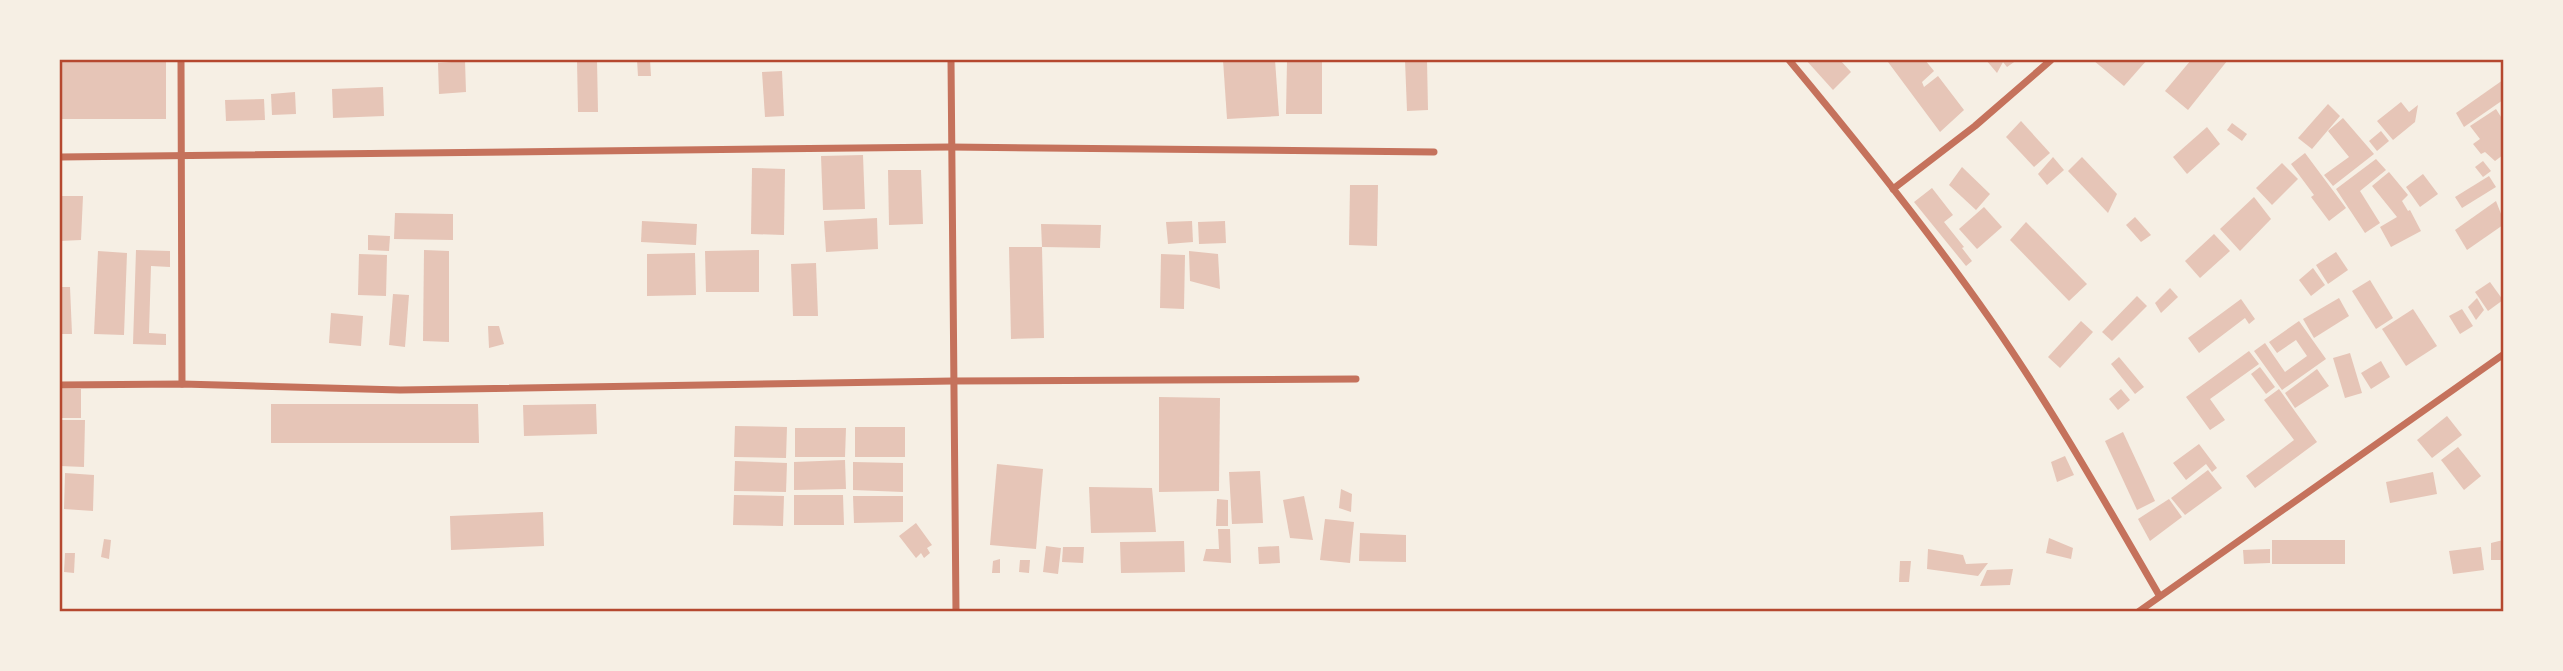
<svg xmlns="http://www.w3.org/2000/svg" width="2563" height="671" viewBox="0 0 2563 671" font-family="'Fira Sans Condensed',sans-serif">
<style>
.building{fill:#e6c5b7}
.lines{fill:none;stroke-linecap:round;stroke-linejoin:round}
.minor{stroke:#c5725c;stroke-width:7}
.neatline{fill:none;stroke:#b5482f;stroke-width:2.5}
</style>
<rect width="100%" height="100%" fill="#f6efe4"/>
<g class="building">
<rect x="60" y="60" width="106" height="59"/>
<path d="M577,60H597L598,112H578Z"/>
<path d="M637,60H650L651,76H638Z"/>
<path d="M1223,60H1275L1279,116L1227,119Z"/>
<path d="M1287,60H1322V114H1286Z"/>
<path d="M1405,60H1427L1428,110L1407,111Z"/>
<path d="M1806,60H1840L1851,72L1833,90Z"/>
<path d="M1891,60H1925L1934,71L1922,82L1924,87L1938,76L1964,110L1940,132L1888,62Z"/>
<path d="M1986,60H2017L2007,67L2003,62L1997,73Z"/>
<path d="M2093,60H2147L2124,86Z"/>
<path d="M2191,60L2227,61L2188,110L2165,91Z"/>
<path d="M465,61L466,92L439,94L438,63Z"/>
<path d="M782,71L784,116L765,117L762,72Z"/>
<path d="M2503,80V100L2464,127L2456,113Z"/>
<path d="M383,87L384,116L333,118L332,89Z"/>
<path d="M295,92L296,114L272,115L271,94Z"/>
<path d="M264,99L265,120L226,121L225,100Z"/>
<path d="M2401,102L2409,112L2418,105L2415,122L2393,140L2377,121Z"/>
<path d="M2328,104L2340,116L2312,149L2298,138Z"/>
<path d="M2496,109L2503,120V155L2495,161L2485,152L2481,154L2473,144L2480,139L2470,126Z"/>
<path d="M2343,118L2374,154L2333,186L2324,175L2349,157L2328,131Z"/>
<path d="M2021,121L2050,153L2034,167L2006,137Z"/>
<path d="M2232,123L2247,134L2242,141L2227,130Z"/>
<path d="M2207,127L2220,144L2187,174L2173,157Z"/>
<path d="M2381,131L2389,141L2377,151L2369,141Z"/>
<path d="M2305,153L2346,208L2329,221L2311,197L2314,195L2291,164Z"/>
<path d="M863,155L865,209L823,210L821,156Z"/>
<path d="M2053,157L2064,170L2047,185L2038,174Z"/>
<path d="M2082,157L2117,194L2108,213L2068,171Z"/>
<path d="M2376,159L2386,170L2360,191L2380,223L2365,233L2336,189Z"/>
<path d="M2483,161L2491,171L2483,177L2475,167Z"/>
<path d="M2282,163L2298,179L2272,205L2256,188Z"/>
<path d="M1962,167L1990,194L1976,210L1949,185Z"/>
<path d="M752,168L785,169L784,235L751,234Z"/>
<path d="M888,170H921L923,224L889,225Z"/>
<path d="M2389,172L2408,195L2402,201L2408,211L2410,210L2421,231L2391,247L2380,227L2397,217L2372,186Z"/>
<path d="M2423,174L2438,194L2420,207L2406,187Z"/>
<path d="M2489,176L2496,187L2462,208L2455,197Z"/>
<path d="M1350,185H1378L1377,246L1349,245Z"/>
<path d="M1932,188L1953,215L1944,222L1964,247L1962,248L1972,261L1966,266L1914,202Z"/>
<path d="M60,196H83L81,240L60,241Z"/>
<path d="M2254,197L2271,219L2240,251L2220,229Z"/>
<path d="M2496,201L2503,219V225L2467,250L2455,230Z"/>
<path d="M1984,207L2002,227L1977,249L1959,229Z"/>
<path d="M395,213L453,214V240L394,239Z"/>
<path d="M2135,217L2151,235L2141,242L2126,225Z"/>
<path d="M877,218L878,249L826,252L824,221Z"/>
<path d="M642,221L697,224L696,245L641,242Z"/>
<path d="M1192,221L1193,242L1168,244L1166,222Z"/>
<path d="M1225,221L1226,243L1199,244L1198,222Z"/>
<path d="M2026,222L2087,284L2069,301L2010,240Z"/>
<path d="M1041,224L1101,225L1100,248L1042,247Z"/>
<path d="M2214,234L2230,251L2200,278L2185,261Z"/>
<path d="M368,235L390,236L389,251L368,250Z"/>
<path d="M1009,247H1042L1044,338L1011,339Z"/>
<path d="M136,250L170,251V267L151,266L149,333L166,334V345L133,344Z"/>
<path d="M424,250L449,251V342L423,341Z"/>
<path d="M759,250V292H706L705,251Z"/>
<path d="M98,251L127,253L124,335L94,334Z"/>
<path d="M1189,251L1218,254L1220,289L1190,281Z"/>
<path d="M2336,252L2348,270L2328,284L2316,265Z"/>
<path d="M695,253L696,295L647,296V254Z"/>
<path d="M359,254L387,255L386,296L358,295Z"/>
<path d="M1161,254L1185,255L1184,309L1160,308Z"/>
<path d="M816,263L818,316H793L791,264Z"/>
<path d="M2313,268L2325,285L2311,296L2299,280Z"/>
<path d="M2370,280L2393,318L2376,329L2352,291Z"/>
<path d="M2490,282L2503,300L2488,311L2475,292Z"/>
<path d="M60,287H70L72,334H60Z"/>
<path d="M2170,288L2178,297L2161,313L2155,303Z"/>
<path d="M393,294L409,295L405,347L389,345Z"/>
<path d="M2137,296L2147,306L2112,341L2102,332Z"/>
<path d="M2339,298L2349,316L2314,338L2303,319Z"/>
<path d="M2477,298L2484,310L2476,320L2468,307Z"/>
<path d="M2241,299L2255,319L2249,324L2245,318L2199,353L2188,338Z"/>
<path d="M2413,309L2437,346L2406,366L2382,329Z"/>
<path d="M2462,309L2473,326L2460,334L2449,316Z"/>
<path d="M331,313L363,316L361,346L329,343Z"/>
<path d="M2081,321L2093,332L2060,368L2048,357Z"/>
<path d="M2299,321L2326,359L2282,390L2254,351L2265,343L2285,372L2307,356L2296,340L2277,353L2269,342Z"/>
<path d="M488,326H499L504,344L489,348Z"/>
<path d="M2249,351L2259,364L2210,399L2225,420L2210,430L2186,397Z"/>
<path d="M2350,353L2362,393L2345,398L2333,358Z"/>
<path d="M2119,357L2144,387L2135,394L2111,364Z"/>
<path d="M2381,361L2390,377L2371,389L2361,373Z"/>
<path d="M2260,367L2275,387L2266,394L2251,374Z"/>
<path d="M2317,369L2329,386L2295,408L2285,393Z"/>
<rect x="60" y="389" width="21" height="29"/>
<path d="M2121,389L2130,400L2118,410L2109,399Z"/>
<path d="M2279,389L2317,442L2255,488L2246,476L2294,440L2264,400Z"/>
<path d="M1159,397L1220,398L1219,491L1159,492Z"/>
<path d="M271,404H478L479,443H271Z"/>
<path d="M596,404L597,434L524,436L523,405Z"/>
<path d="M2447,416L2462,435L2432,458L2417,440Z"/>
<path d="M60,420H85L84,467L60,466Z"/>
<path d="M735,426L787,427L786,458L734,457Z"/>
<rect x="855" y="427" width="50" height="30"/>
<path d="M795,428H846L845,457H795Z"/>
<path d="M2123,432L2155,501L2137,510L2105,441Z"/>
<path d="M2199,444L2217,468L2212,472L2206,464L2186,480L2173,463Z"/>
<path d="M2458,447L2481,476L2464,490L2441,460Z"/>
<path d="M2065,456L2074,475L2057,482L2051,462Z"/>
<path d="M845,460L846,489L794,490V462Z"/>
<path d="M735,461L787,463L786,492L734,491Z"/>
<path d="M853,462L903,463V492L853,490Z"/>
<path d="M997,464L1043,469L1036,549L990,545Z"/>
<path d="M2208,470L2222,488L2185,515L2171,498Z"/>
<path d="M1260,471L1263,523L1232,524L1229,472Z"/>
<path d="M2433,472L2437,494L2390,503L2386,482Z"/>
<path d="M65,473L94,475L93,511L64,509Z"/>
<path d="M1089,487L1152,488L1156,532L1091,533Z"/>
<path d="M1341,489L1352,494L1351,512L1339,508Z"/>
<path d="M734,495L784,496L783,526L733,525Z"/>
<path d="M794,495H843L844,525H794Z"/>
<path d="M853,496H903V522L854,523Z"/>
<path d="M1304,496L1313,540L1290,538L1283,500Z"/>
<path d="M1217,499L1228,500V526H1216Z"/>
<path d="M2169,499L2182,517L2150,541L2138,519Z"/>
<path d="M543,512L544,546L451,550L450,516Z"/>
<path d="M1325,519L1354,522L1350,563L1320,560Z"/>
<path d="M916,523L932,545L927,548L930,553L924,558L921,553L916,558L899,536Z"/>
<path d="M1218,529H1230L1231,563L1203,561L1206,549H1219Z"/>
<path d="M1360,533L1406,535V562L1359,561Z"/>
<path d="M2049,538L2073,548L2071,559L2046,553Z"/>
<path d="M104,539L111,540L109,559L101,557Z"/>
<rect x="2272" y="540" width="73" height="24"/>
<path d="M2503,540V560H2491V543Z"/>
<path d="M1184,541L1185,572L1121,573L1120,542Z"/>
<path d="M1046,546L1061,548L1058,574L1043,572Z"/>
<path d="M1279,546L1280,563L1259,564L1258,547Z"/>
<path d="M1063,547H1084L1083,563L1062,562Z"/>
<path d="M2481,547L2484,570L2453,574L2449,551Z"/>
<path d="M1928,549L1963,555L1966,564L1988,563L1978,576L1927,569Z"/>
<path d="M2270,549V563L2244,564L2243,550Z"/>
<path d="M65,553H75L74,573L64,572Z"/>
<path d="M1000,559V573H992L993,561Z"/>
<path d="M1020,560H1030L1029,573L1019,572Z"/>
<path d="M1900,561H1911L1909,582H1899Z"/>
<path d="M2013,569L2010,585L1980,586L1987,570Z"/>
</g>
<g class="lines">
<g class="minor">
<path d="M181,60L182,384"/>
<path d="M951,60L956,612"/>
<path d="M1789,60C1859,144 1928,230 1990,319C2052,408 2105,502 2159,595"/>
<path d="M60,157L950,147L1434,152"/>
<path d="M1893,189L1975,126L2051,60"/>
<path d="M60,385L182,384L400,390L953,381L1356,379"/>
<path d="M2138,612L2504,354"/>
</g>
</g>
<rect width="2563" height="671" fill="none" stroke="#f6efe4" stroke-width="122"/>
<rect x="61" y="61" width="2441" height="549" class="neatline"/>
</svg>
